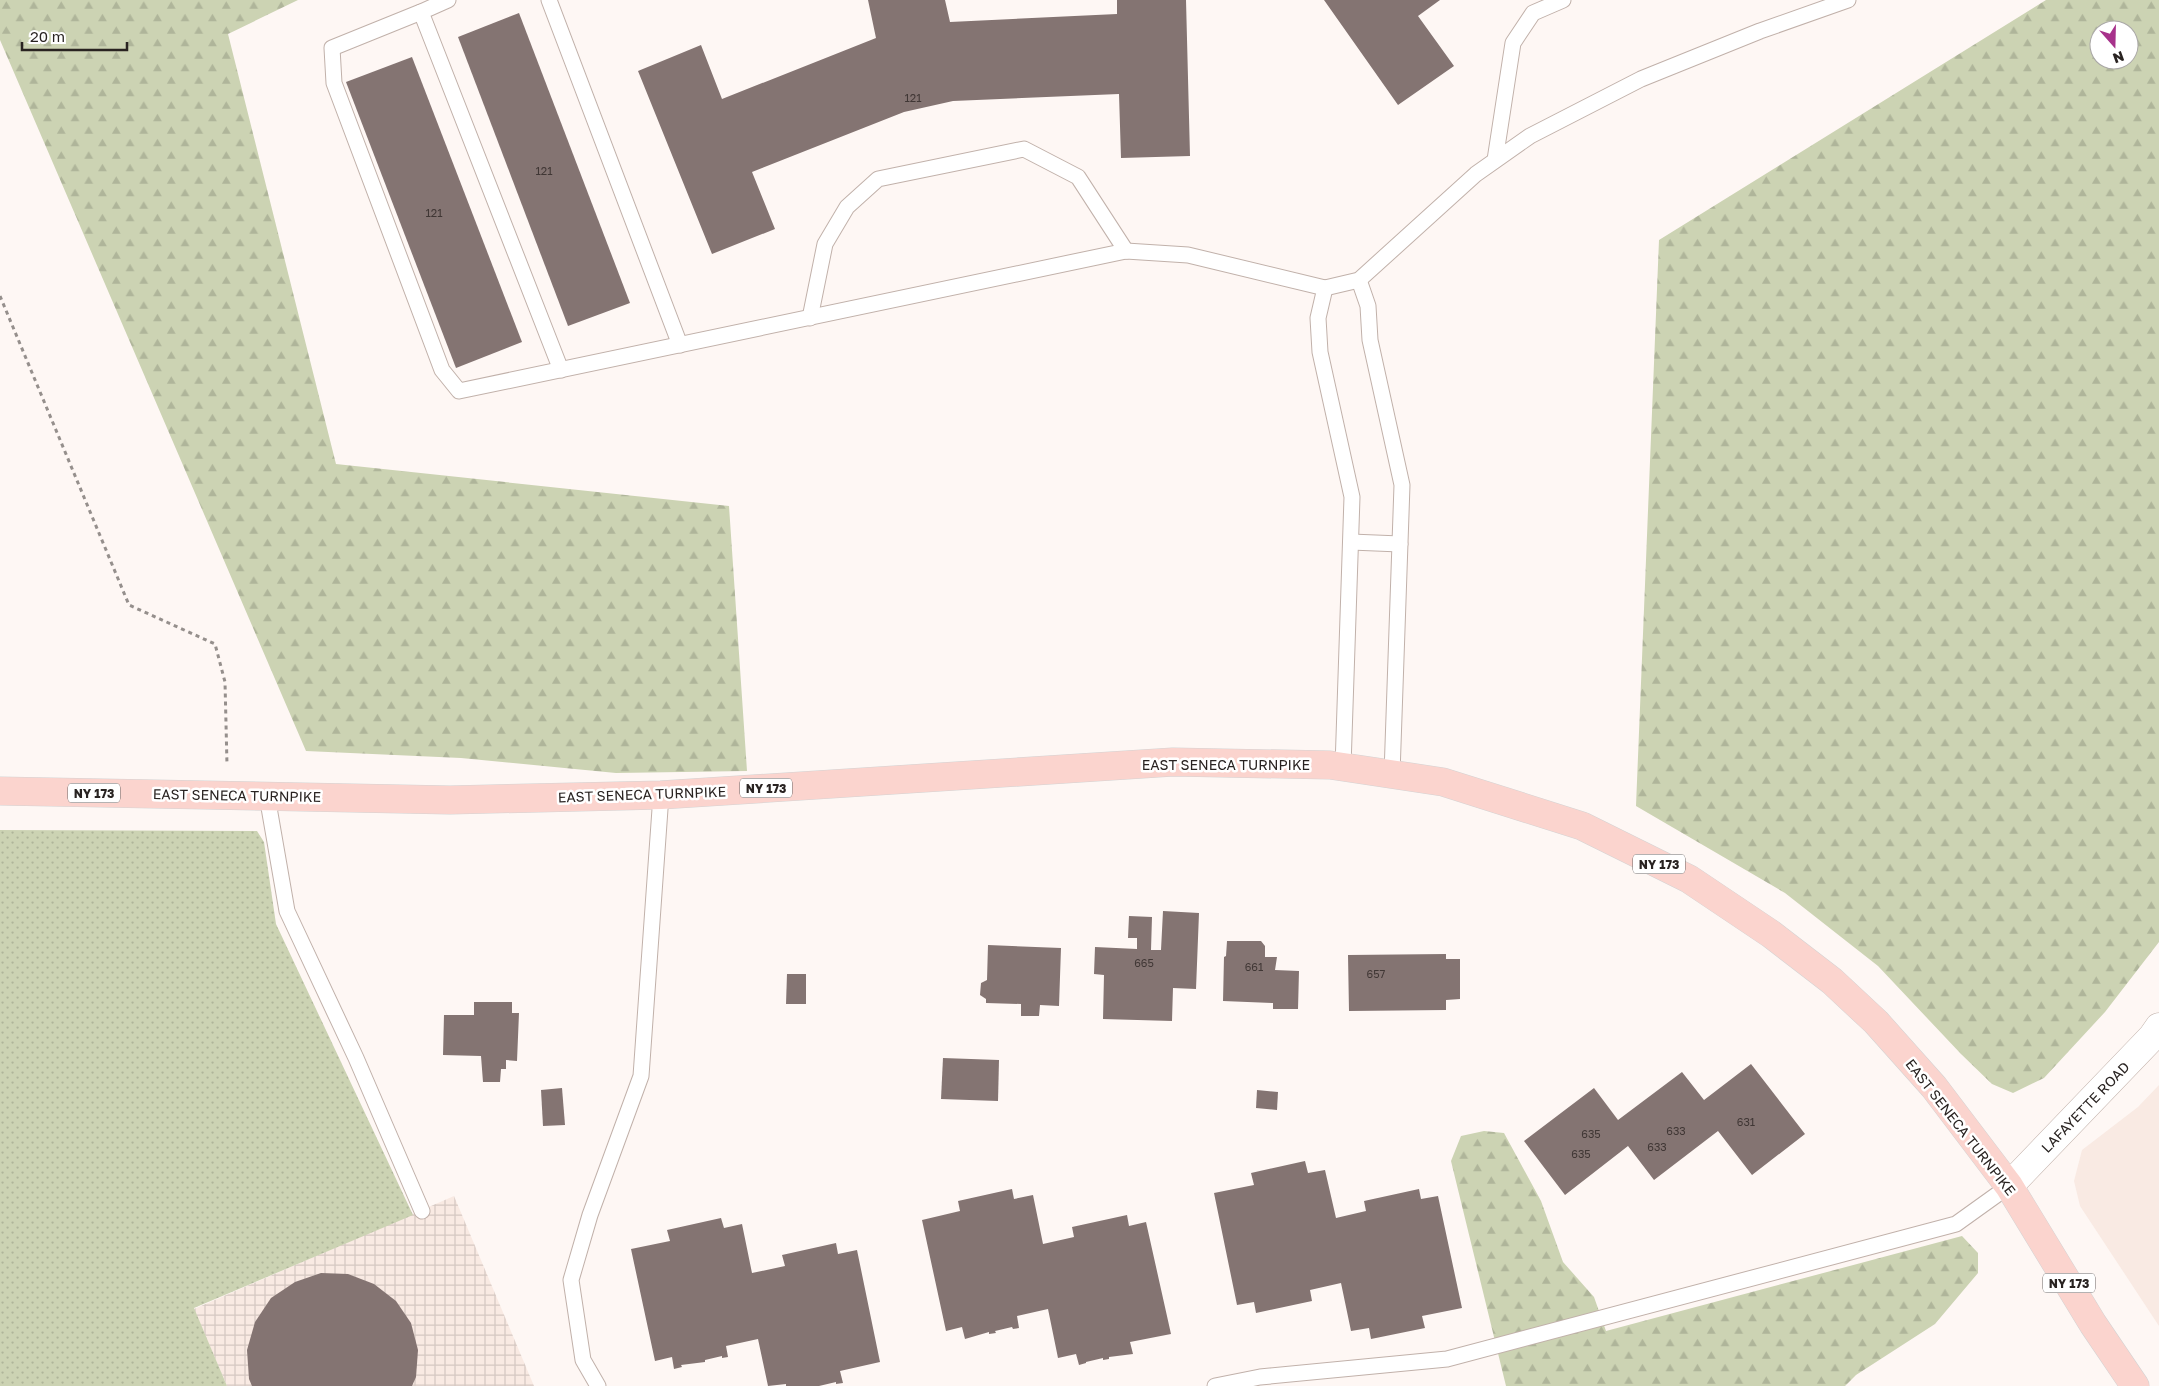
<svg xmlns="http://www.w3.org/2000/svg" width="2159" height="1386" viewBox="0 0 2159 1386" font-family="'Golos Text',sans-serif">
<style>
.built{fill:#f9eae3}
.industrial{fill:url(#industrial-grid)}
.grass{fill:url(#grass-dots)}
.forest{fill:url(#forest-firs);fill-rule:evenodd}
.building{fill:#847472}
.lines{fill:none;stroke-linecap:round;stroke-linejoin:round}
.service-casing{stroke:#c1b1aa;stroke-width:17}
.tertiary-casing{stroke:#c1b1aa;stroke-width:29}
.primary-casing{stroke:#d4d3d3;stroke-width:29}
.path{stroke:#958f8c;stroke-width:3;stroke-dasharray:4 4;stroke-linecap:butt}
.service{stroke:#fff;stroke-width:15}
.tertiary{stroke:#fff;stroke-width:28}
.primary{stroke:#fbd4ce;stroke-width:28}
.labels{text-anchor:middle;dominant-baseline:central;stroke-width:5;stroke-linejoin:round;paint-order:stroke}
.number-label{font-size:11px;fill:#403735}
.shield{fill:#fff;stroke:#696564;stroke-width:1}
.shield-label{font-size:12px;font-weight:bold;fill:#292321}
.street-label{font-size:14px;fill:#292321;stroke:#fff}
</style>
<defs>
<pattern id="industrial-grid" width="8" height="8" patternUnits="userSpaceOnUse" patternTransform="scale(1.25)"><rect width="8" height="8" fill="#f9eae3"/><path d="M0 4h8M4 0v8" fill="none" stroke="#d5c8c2"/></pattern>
<pattern id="grass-dots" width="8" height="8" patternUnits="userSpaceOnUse" patternTransform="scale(1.25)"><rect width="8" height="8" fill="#ccd3b3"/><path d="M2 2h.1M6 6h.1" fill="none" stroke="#afb59a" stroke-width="1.8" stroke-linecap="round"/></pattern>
<pattern id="forest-firs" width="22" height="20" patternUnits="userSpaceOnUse" patternTransform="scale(1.25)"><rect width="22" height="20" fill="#ccd3b3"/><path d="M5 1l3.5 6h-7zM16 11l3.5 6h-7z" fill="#afb59a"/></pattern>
</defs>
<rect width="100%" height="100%" fill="#fef7f4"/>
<path class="built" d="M2159,1085V1326L2080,1206L2074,1181L2082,1150L2138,1107Z"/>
<path class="industrial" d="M454,1196L534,1386H227L194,1309Z"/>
<path class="grass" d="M0,830L257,831L264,842L276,924L413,1215L194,1308L227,1386H0Z"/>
<g class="forest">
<path d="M0,0H298L228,34L336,464L729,506L747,771L616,773L461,758L306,751L0,40Z"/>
<path d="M2046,0H2159V942L2105,1012L2044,1078L2013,1093L1992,1084L1961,1054L1878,966L1785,893L1636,806L1659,240ZM2099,30H2129V60H2099Z"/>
<path d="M1484,1131L1504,1133L1541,1201L1563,1262L1594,1297L1606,1331L1962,1236L1978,1253V1273L1935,1324L1856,1375L1845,1386H1506L1451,1161L1461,1136Z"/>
</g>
<g class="building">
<path d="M868,0H945L950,22L1117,14V0H1186L1190,156L1121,158L1119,94L953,101L904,112L752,172L775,229L712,254L638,71L701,45L722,99L876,38Z"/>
<path d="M1324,0H1440L1418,16L1454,66L1398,105Z"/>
<path d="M519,13L630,303L568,326L458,37Z"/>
<path d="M412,57L522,342L456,368L346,82Z"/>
<path d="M1163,911L1199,913L1196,989L1173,988L1172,1021L1103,1019L1104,975L1094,974L1095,947L1137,949V938H1128L1129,916L1152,917L1151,950H1161Z"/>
<path d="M1227,941H1261L1265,946V957H1277L1275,970L1299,971L1298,1009H1273V1003L1223,1001L1224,957L1226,956Z"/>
<path d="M988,945L1061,948L1059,1006L1040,1005L1039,1016H1021V1004L986,1003V999L980,995L981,983L987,980Z"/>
<path d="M1446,954V959H1460V999L1446,1000V1010L1349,1011L1348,955Z"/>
<path d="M787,974H806V1004H786Z"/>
<path d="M474,1002H512V1013H519L517,1061L506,1060V1069H501L500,1082H483L481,1056L443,1055L444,1015H474Z"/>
<path d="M943,1058L999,1060L998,1101L941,1099Z"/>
<path d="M1751,1064L1805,1134L1752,1175L1718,1131L1654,1180L1628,1146L1565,1195L1524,1141L1594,1088L1618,1120L1682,1072L1704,1100Z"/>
<path d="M562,1088L565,1125L543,1126L541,1090Z"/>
<path d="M1257,1090L1278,1092L1277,1110L1256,1108Z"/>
<path d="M1305,1161L1308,1173L1325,1170L1336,1218L1366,1211L1364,1201L1419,1189L1421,1199L1438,1196L1462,1308L1422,1316L1425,1328L1371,1339L1369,1328L1351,1331L1341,1283L1310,1290L1312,1301L1256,1313L1254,1302L1237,1305L1214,1193L1254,1185L1251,1173Z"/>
<path d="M1012,1189L1014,1199L1033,1195L1043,1244L1074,1237L1072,1227L1127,1215L1129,1226L1146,1222L1171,1334L1130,1342L1133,1354L1109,1357V1359L1103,1360V1358L1086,1362V1363L1079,1365L1076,1354L1058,1358L1048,1309L1017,1316L1019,1328L1013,1329L1012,1327L995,1331L996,1333L989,1334V1332L965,1339L962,1327L946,1331L922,1220L960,1211L958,1201Z"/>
<path d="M721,1218L724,1228L742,1224L752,1273L785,1266L782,1255L836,1243L838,1254L857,1250L880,1362L840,1371L843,1383L836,1384V1382L819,1386H786V1384L768,1386L758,1339L726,1346L728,1357L722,1358V1356L705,1360V1362L681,1365L682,1367L674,1369L672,1357L655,1361L631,1249L670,1241L667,1230Z"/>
<path d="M321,1273L348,1274L374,1284L396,1301L411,1323L418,1350L416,1377L412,1386H252L249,1379L247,1350L255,1322L271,1298L295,1282Z"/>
</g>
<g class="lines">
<defs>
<g id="service">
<path d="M448,0L421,12L561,370"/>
<path d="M549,0L680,345"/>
<path d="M421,12L332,48L334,83L442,370L459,391L1126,251L1188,255L1325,288L1359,280L1476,174L1530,136L1641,79L1760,31L1848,0"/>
<path d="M1495,160L1513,43L1533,13L1563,0"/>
<path d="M1359,280L1368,306L1370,340L1402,485L1392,774"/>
<path d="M1325,288L1318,318L1320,352L1352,497L1343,767"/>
<path d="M810,318L825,244L847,207L878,179L1024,149L1078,177L1126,251"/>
<path d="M1351,542L1400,544"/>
<path d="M267,796L287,911L356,1058L422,1211"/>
<path d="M598,1386L583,1360L571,1280L590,1215L641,1076L661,795"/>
<path d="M1215,1386L1260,1377L1447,1359L1956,1224L2009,1186"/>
</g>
<path id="tertiary" d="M2009,1186L2152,1037L2159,1027"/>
<path id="primary" d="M0,791L450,800L661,795L1173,762L1330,765L1443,782L1582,826L1689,879L1771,934L1832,981L1876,1022L1934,1087L2009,1186L2093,1324L2135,1386"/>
</defs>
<use href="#service" class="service-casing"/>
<use href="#tertiary" class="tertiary-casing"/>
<use href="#primary" class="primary-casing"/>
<path class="path" d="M0,296L129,605L215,644L225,682L227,765"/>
<use href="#service" class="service"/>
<use href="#tertiary" class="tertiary"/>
<use href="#primary" class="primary"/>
</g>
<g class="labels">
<g class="number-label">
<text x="913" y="97">121</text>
<text x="544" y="170">121</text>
<text x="434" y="212">121</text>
<text x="1144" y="962">665</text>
<text x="1254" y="966">661</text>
<text x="1376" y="973">657</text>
<text x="1746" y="1121">631</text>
<text x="1676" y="1130">633</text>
<text x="1591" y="1133">635</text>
<text x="1657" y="1146">633</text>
<text x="1581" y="1153">635</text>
</g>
<g class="shield">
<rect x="740" y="778.5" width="52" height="19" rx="4"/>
<rect x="68" y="783.5" width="52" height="19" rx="4"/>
<rect x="1633" y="854.5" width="52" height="19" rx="4"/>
<rect x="2043" y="1273.5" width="52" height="19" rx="4"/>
</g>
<g class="shield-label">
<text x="766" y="788">NY 173</text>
<text x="94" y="793">NY 173</text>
<text x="1659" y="864">NY 173</text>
<text x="2069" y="1283">NY 173</text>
</g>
<g class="street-label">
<text x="1226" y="764">EAST SENECA TURNPIKE</text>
<text transform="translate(642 794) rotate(-2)">EAST SENECA TURNPIKE</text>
<text transform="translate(237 795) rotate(1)">EAST SENECA TURNPIKE</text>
<text transform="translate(2085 1107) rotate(-46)">LAFAYETTE ROAD</text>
<text transform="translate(1961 1127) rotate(52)">EAST SENECA TURNPIKE</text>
</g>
</g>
<g transform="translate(2114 45) rotate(160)"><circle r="24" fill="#ffffff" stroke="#a9a7a6"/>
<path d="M0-4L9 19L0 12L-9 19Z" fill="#a7328b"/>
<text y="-8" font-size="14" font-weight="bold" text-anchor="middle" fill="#292321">N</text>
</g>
<path d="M22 42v8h105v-8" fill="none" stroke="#292321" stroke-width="2.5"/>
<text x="30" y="42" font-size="15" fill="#292321" stroke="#ffffff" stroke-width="4" paint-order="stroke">20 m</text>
</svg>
